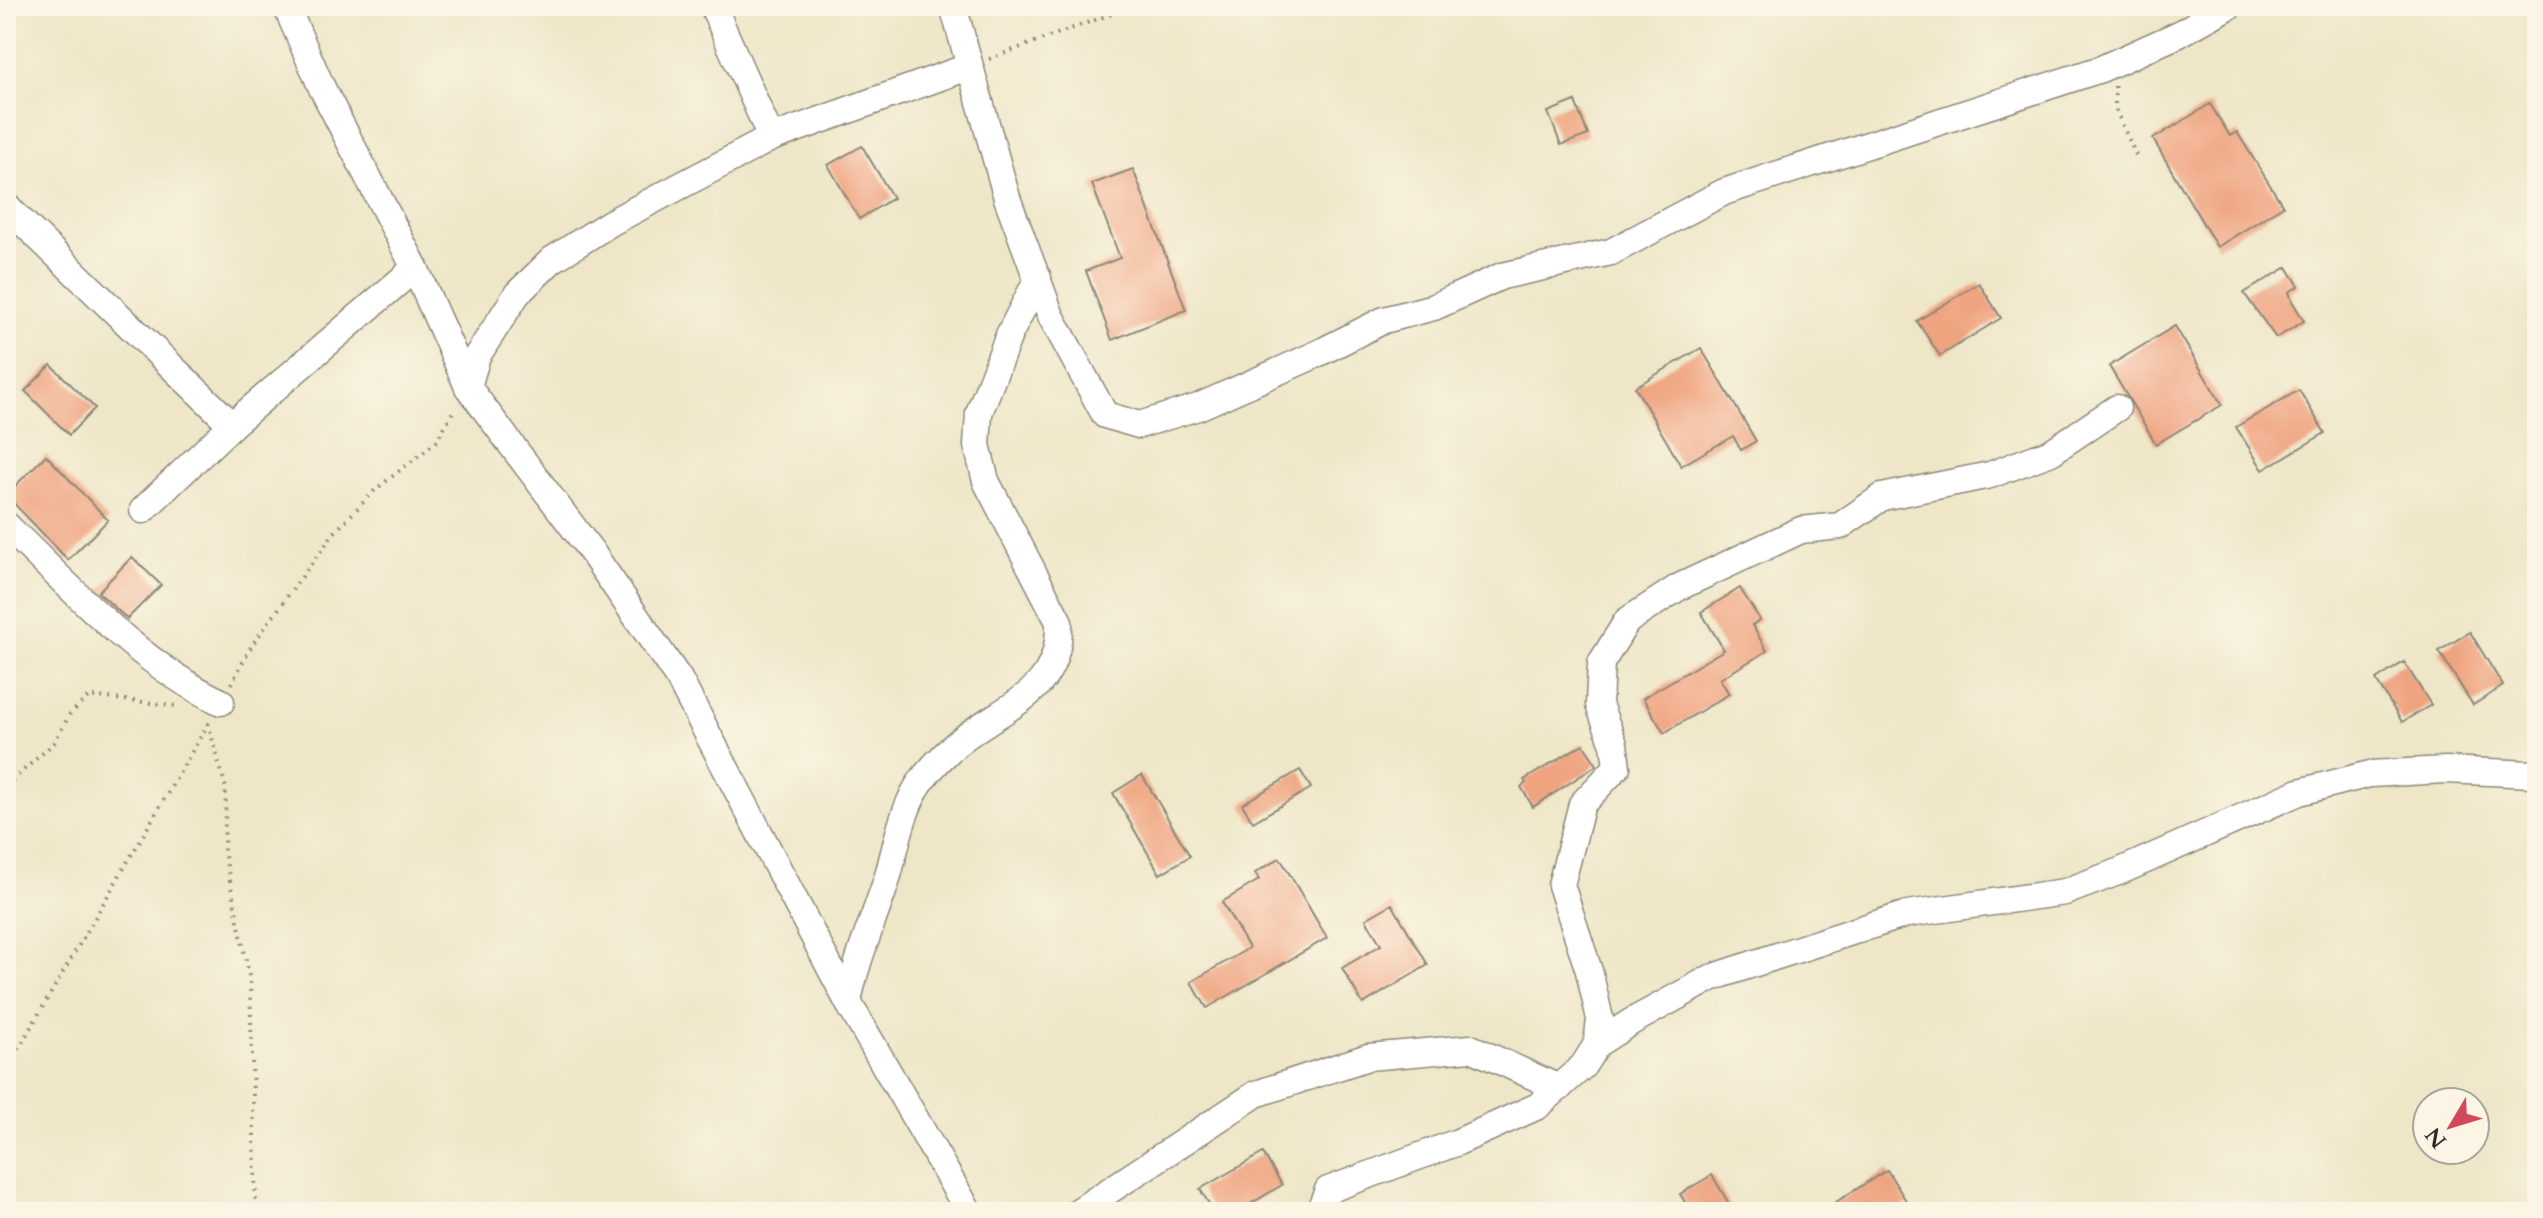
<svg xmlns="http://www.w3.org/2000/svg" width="2543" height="1218" viewBox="0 0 2543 1218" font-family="Cardo,serif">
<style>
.building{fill:#efa37f}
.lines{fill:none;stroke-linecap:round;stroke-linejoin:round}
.minor-casing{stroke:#8c8879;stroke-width:29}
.path{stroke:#8c8879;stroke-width:4;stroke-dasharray:2 6;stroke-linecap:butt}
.minor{stroke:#fff;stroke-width:26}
</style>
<rect width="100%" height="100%" fill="#fcf5e5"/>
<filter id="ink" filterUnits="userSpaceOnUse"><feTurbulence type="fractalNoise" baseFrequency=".0125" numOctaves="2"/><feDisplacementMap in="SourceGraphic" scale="16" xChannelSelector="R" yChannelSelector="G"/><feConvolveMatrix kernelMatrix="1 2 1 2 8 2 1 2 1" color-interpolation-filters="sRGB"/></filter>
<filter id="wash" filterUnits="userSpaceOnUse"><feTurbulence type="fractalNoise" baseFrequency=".006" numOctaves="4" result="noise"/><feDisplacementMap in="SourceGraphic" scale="32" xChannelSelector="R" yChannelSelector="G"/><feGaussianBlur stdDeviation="1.8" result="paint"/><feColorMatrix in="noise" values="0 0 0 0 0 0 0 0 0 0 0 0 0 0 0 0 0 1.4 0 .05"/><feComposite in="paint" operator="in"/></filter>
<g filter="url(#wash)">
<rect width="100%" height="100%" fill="#eee6c7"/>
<g id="blocks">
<g class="building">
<path d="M1575,101L1588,135L1561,145L1548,112Z"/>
<path d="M2210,104L2230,136L2237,132L2283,206L2217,247L2153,139Z"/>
<path d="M862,146L893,198L859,219L828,165Z"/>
<path d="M1133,169L1186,310L1112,340L1086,271L1120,258L1092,184Z"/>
<path d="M2287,267L2299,286L2289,292L2292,301L2304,321L2276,338L2244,293Z"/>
<path d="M1979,283L2001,318L1940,356L1917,321Z"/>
<path d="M2175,326L2222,405L2156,444L2109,366Z"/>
<path d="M1701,348L1756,441L1741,450L1733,436L1681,466L1635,387Z"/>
<path d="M51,365L95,408L69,435L25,391Z"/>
<path d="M2299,390L2325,433L2263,470L2236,427Z"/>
<path d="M46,455L108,520L68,560L6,495Z"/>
<path d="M132,557L161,585L127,619L98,592Z"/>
<path d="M1740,588L1760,620L1752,625L1767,651L1720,679L1729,694L1664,733L1643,698L1724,650L1701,612Z"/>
<path d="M2470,632L2503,686L2473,705L2439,651Z"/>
<path d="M2404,662L2431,705L2402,722L2376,680Z"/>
<path d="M1583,744L1597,765L1533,807L1521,787L1526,783L1524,780Z"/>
<path d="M1300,770L1311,788L1253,822L1242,804Z"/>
<path d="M1142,775L1190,856L1160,874L1113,793Z"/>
<path d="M1280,858L1327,938L1207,1008L1191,982L1249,948L1222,902L1259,880L1255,873Z"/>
<path d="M1392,904L1428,965L1363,1004L1342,968L1381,945L1366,919Z"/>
<path d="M1263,1153L1282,1185L1237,1212H1214L1200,1189Z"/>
<path d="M1887,1170L1908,1204L1895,1212H1820Z"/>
<path d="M1712,1175L1734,1212H1691L1680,1194Z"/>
</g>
</g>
</g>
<g filter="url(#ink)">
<use href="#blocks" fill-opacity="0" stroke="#8c8879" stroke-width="2"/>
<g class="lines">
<defs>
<g id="minor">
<path d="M286,6L322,88L415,268L468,387L591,551L679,679L848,1002L969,1212"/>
<path d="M713,6L771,138"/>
<path d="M953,6L1007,198L1051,316L1105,415L1139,425L1198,407L1315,355L1384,320L1434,307L1502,276L1611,252L1724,192L2101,69L2177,35L2229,6"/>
<path d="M6,206L232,425"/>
<path d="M468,387L477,356L517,294L552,260L610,223L771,138L968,67"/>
<path d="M143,510L232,425L415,268"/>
<path d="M6,525C72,588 137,663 221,702"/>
<path d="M848,1002C856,959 874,920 887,879C896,848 901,814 918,786C927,772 942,757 955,745C1001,705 1061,697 1059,622L986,481L977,445L979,413L1009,335L1038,278"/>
<path d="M1597,1044L1600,1019L1589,971L1561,885L1582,804L1617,767L1614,744L1599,705L1601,663L1627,621L1679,587L1801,530L1840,526L1882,497L1990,475L2051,452L2117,408"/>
<path d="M1077,1212L1256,1094L1368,1057L1471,1048L1559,1088"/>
<path d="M1319,1212L1328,1190L1458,1142L1538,1106L1583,1066L1597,1044L1631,1022L1711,978L1765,960L1907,914L2065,892L2123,870L2299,792L2370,774L2445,770L2533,774"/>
</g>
</defs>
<use href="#minor" class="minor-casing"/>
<g class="path">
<path d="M989,59L1133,6"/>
<path d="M2115,86V108L2138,160"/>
<path d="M231,684L252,645L334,533L375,490L436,442L455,408"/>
<path d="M208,723L226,788L224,851L250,980L256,1212"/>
<path d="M6,786L54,743L70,714L89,696L178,706"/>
<path d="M6,1070L211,719"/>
</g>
<use href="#minor" class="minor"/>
</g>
</g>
<rect width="2543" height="1218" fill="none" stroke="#fcf5e5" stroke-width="32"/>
<g transform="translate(2451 1126) rotate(232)"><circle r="38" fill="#fcf5e5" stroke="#a8a49b" stroke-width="2"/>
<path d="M0-6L14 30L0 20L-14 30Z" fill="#d1495b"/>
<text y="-12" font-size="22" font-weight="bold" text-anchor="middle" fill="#2b2b2b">N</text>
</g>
</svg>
